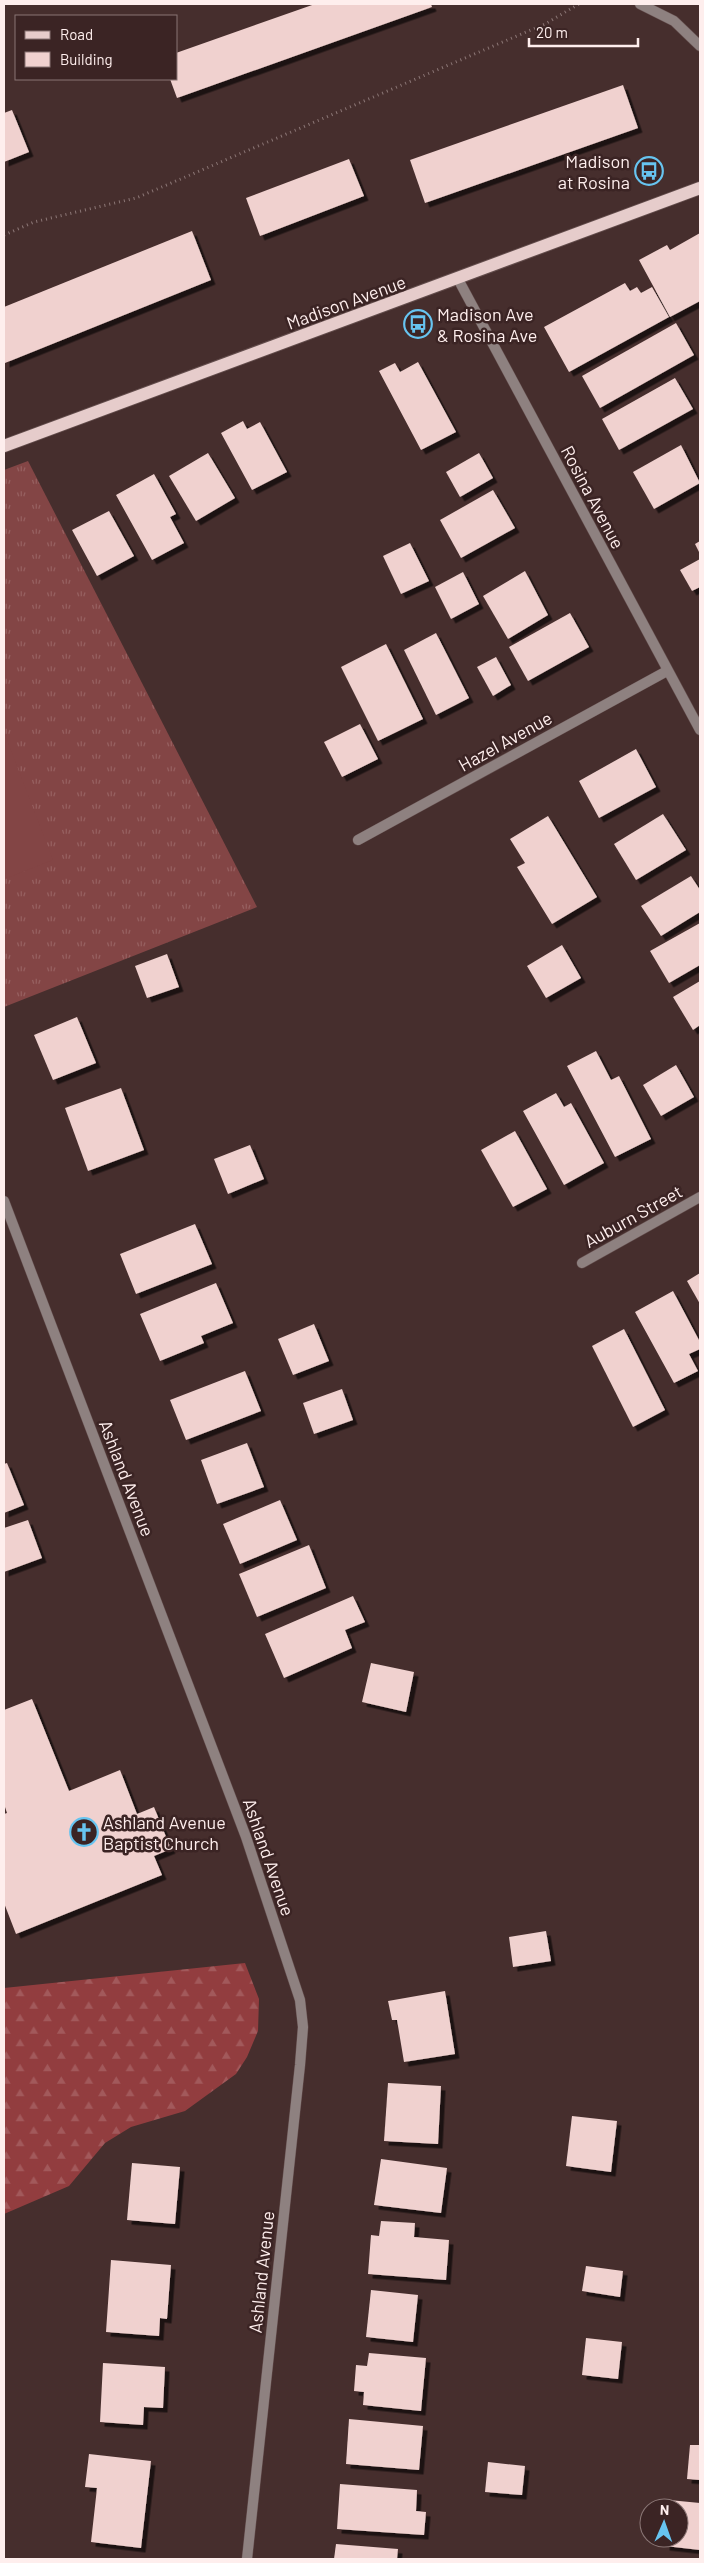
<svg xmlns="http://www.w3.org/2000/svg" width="704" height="2563" viewBox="0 0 704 2563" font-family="Barlow,sans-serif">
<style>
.grass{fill:url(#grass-tufts)}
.forest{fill:url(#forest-firs)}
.pitch{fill:#834545}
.building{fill:#f0d1cf;filter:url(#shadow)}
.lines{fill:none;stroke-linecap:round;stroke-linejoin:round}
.minor-casing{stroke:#634d4c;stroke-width:11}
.primary-casing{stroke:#634d4c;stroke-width:14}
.path{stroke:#8c7776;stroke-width:3;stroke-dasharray:1 4;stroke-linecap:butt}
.minor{stroke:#8e8180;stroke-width:10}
.primary{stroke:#e6cccb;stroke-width:12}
.labels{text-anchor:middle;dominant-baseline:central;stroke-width:5;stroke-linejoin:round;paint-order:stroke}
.poi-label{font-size:18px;fill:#feeeed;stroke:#3b2424;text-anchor:start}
.street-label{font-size:18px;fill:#feeeed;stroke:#3b2424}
</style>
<defs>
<pattern id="grass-tufts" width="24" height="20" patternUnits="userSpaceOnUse" patternTransform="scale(1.25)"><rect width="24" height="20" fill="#834545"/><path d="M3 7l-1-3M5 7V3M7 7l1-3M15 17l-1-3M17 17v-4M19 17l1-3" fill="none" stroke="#966060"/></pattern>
<pattern id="forest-firs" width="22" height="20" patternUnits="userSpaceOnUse" patternTransform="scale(1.25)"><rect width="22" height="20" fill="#923d3f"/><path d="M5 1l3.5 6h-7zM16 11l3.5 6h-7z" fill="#a2595b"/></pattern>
<filter id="shadow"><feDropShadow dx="4.5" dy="4.5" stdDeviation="0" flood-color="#0009"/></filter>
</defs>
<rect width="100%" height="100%" fill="#462e2d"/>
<path class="grass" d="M28,461L257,907L4,1007V470Z"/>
<path class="forest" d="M245,1963L259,1999L258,2031L247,2057L236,2074L185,2111L131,2127L105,2143L69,2186L4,2214V1988Z"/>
<path class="pitch" d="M4,732L53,860L4,879Z"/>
<g class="building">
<path d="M315,4H431L432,7L177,98L170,79H176V53Z"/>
<path d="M623,85L638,128L425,203L410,160Z"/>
<path d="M12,110L29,152L4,162V113Z"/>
<path d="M349,159L364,196L260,236L246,198Z"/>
<path d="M192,231L211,280L5,363L4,307Z"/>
<path d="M700,233V301L670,317L639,260L667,245L670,250Z"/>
<path d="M625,283L630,291L637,287L641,293L652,287L669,317L569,372L544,327Z"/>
<path d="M676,323L694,355L600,408L582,376Z"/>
<path d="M418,362L456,432L421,450L379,371L395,363L400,372Z"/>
<path d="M675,378L693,409L619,450L602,419Z"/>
<path d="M243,421L247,429L260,422L287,472L252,490L221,433Z"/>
<path d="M681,445L700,483L654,509L633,472Z"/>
<path d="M208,453L235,498L196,521L169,476Z"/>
<path d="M479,453L493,478L460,497L446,472Z"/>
<path d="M154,474L176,514L170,517L184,543L152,560L116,495Z"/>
<path d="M493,490L515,528L461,558L440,520Z"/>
<path d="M109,511L134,556L97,576L72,530Z"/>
<path d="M700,541V554L695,544Z"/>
<path d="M410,543L429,581L401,594L383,556Z"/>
<path d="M700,559V587L692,591L680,570Z"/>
<path d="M525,571L548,615L508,639L483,596Z"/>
<path d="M463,572L479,604L451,619L435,587Z"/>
<path d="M570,613L589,647L528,681L509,647Z"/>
<path d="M436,633L469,698L436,715L404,650Z"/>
<path d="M386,644L423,719L378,741L341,667Z"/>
<path d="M496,657L511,685L493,696L477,667Z"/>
<path d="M360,724L378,759L342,777L324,742Z"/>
<path d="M636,749L656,787L599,818L579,781Z"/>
<path d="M663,814L686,850L636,880L614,844Z"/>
<path d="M548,816L597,897L552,924L517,867L525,863L510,839Z"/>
<path d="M691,876L700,890V912L661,936L641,906Z"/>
<path d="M700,923V965L669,983L650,951Z"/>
<path d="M562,945L581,978L546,998L527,966Z"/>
<path d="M167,954L179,987L147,998L135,966Z"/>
<path d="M700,981V1025L693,1030L673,997Z"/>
<path d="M77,1017L96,1063L53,1080L34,1035Z"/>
<path d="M596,1051L611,1080L619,1076L651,1139L615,1157L567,1066Z"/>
<path d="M676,1065L694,1097L661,1116L643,1085Z"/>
<path d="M121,1088L144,1150L88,1171L65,1108Z"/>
<path d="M556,1093L564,1107L571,1103L604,1163L564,1185L523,1111Z"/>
<path d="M515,1131L547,1189L513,1207L481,1150Z"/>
<path d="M250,1145L264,1179L228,1194L214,1159Z"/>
<path d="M195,1224L212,1264L136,1294L120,1254Z"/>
<path d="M700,1273V1304L687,1281Z"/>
<path d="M216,1283L233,1323L201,1336L204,1343L160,1361L140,1314Z"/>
<path d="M673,1291L700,1342V1349L689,1354L698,1371L674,1383L635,1312Z"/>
<path d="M314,1324L329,1361L293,1375L278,1339Z"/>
<path d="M624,1329L665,1410L633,1427L592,1346Z"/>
<path d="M245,1371L261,1411L186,1440L170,1400Z"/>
<path d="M342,1389L353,1420L314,1434L303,1403Z"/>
<path d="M247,1443L264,1487L217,1504L201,1460Z"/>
<path d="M7,1463L24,1505L4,1513V1464Z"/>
<path d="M280,1500L297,1540L240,1564L223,1524Z"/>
<path d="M28,1520L42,1558L4,1572V1528Z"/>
<path d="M309,1545L326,1588L257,1617L239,1574Z"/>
<path d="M353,1596L365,1622L345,1630L352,1648L284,1678L265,1634Z"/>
<path d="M371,1663L414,1672L406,1712L362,1702Z"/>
<path d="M32,1699L69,1791L120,1770L137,1814L154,1807L171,1849L154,1856L162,1875L16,1934L4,1903V1814L7,1813L4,1804V1710Z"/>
<path d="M546,1931L551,1961L513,1967L509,1937Z"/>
<path d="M445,1991L455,2054L404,2062L397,2020H392L388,2001Z"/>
<path d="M388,2083L441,2086L438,2144L384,2141Z"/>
<path d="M572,2116L617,2121L611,2172L566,2166Z"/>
<path d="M381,2159L447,2168L441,2213L374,2205Z"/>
<path d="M132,2163L180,2167L175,2224L127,2220Z"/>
<path d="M381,2221L415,2223L414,2237L449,2240L446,2280L368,2274L371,2235L379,2236Z"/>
<path d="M111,2260L171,2265L167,2319L160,2318L159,2336L106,2332Z"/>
<path d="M586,2266L623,2271L620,2297L582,2291Z"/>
<path d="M371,2290L418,2295L413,2342L366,2337Z"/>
<path d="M586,2338L622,2342L618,2379L582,2375Z"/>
<path d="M369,2353L426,2358L421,2411L363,2405L364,2392L354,2391L356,2365L367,2366Z"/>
<path d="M103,2363L165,2367L163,2408L144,2407L143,2425L100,2422Z"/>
<path d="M349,2419L423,2426L419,2470L346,2464Z"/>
<path d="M690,2445H700V2480L687,2479Z"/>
<path d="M89,2454L151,2461L141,2548L91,2542L97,2488L85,2487Z"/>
<path d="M488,2462L525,2466L522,2495L485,2492Z"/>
<path d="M340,2484L417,2490L416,2511L426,2512L424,2535L337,2529Z"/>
<path d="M669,2500L700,2503V2550L665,2546L666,2538H679V2508H669Z"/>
<path d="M336,2544L398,2549L397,2559H334Z"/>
</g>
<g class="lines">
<defs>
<g id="minor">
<path d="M640,4L674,21L700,46"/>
<path d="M458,279L700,730"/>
<path d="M358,840L667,671"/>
<path d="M4,1201L246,1837L300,2000L303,2027L300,2065L247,2559"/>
<path d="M582,1263L700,1197"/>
</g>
<path id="primary" d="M4,446L700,188"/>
</defs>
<use href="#minor" class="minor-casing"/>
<use href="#primary" class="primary-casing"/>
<path class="path" d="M4,235L34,222L136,198L545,24L579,4"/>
<use href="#minor" class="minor"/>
<use href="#primary" class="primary"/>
</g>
<defs>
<symbol id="bus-ring" viewBox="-11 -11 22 22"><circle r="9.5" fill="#3b2424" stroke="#67c4f0" stroke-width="1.5"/><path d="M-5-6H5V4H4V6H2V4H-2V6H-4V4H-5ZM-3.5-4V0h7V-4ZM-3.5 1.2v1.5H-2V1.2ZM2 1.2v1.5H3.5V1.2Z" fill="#67c4f0"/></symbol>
<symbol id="church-ring" viewBox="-11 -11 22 22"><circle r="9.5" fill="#3b2424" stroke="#67c4f0" stroke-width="1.5"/><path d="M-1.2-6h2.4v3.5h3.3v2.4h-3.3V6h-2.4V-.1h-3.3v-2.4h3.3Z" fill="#67c4f0"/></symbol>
</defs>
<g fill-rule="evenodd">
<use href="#bus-ring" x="633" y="155" width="32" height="32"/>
<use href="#bus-ring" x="402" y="308" width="32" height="32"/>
<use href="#church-ring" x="68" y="1816" width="32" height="32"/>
</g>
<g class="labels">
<g class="poi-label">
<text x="630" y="161" text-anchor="end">Madison<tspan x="630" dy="21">at Rosina</tspan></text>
<text x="437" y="314">Madison Ave<tspan x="437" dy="21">&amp; Rosina Ave</tspan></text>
<text x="103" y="1822">Ashland Avenue<tspan x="103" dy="21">Baptist Church</tspan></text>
</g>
<g class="street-label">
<text transform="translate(346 302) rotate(-20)">Madison Avenue</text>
<text transform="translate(593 497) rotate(62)">Rosina Avenue</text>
<text transform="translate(505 741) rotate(-29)">Hazel Avenue</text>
<text transform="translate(633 1216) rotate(-29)">Auburn Street</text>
<text transform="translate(127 1478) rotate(69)">Ashland Avenue</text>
<text transform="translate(269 1857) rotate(71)">Ashland Avenue</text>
<text transform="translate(261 2272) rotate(-84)">Ashland Avenue</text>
</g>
</g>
<rect width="704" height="2563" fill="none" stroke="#feeeed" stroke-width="10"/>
<rect x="15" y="15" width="162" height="65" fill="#3b2424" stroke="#897574"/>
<rect x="25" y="31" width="25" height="8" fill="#e6cccb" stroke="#897574"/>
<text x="60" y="40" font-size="15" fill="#feeeed">Road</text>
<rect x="25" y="52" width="25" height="15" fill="#f0d1cf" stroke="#897574"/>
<text x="60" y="65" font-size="15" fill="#feeeed">Building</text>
<g transform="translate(664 2523) rotate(2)"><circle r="24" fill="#3b2424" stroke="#897574"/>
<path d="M0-4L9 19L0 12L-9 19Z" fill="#67c4f0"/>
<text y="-8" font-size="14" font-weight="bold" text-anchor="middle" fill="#feeeed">N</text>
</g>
<path d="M529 38v8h109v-8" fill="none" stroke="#feeeed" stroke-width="2.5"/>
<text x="536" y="38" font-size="15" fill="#feeeed" stroke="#3b2424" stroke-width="4" paint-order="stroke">20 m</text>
</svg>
